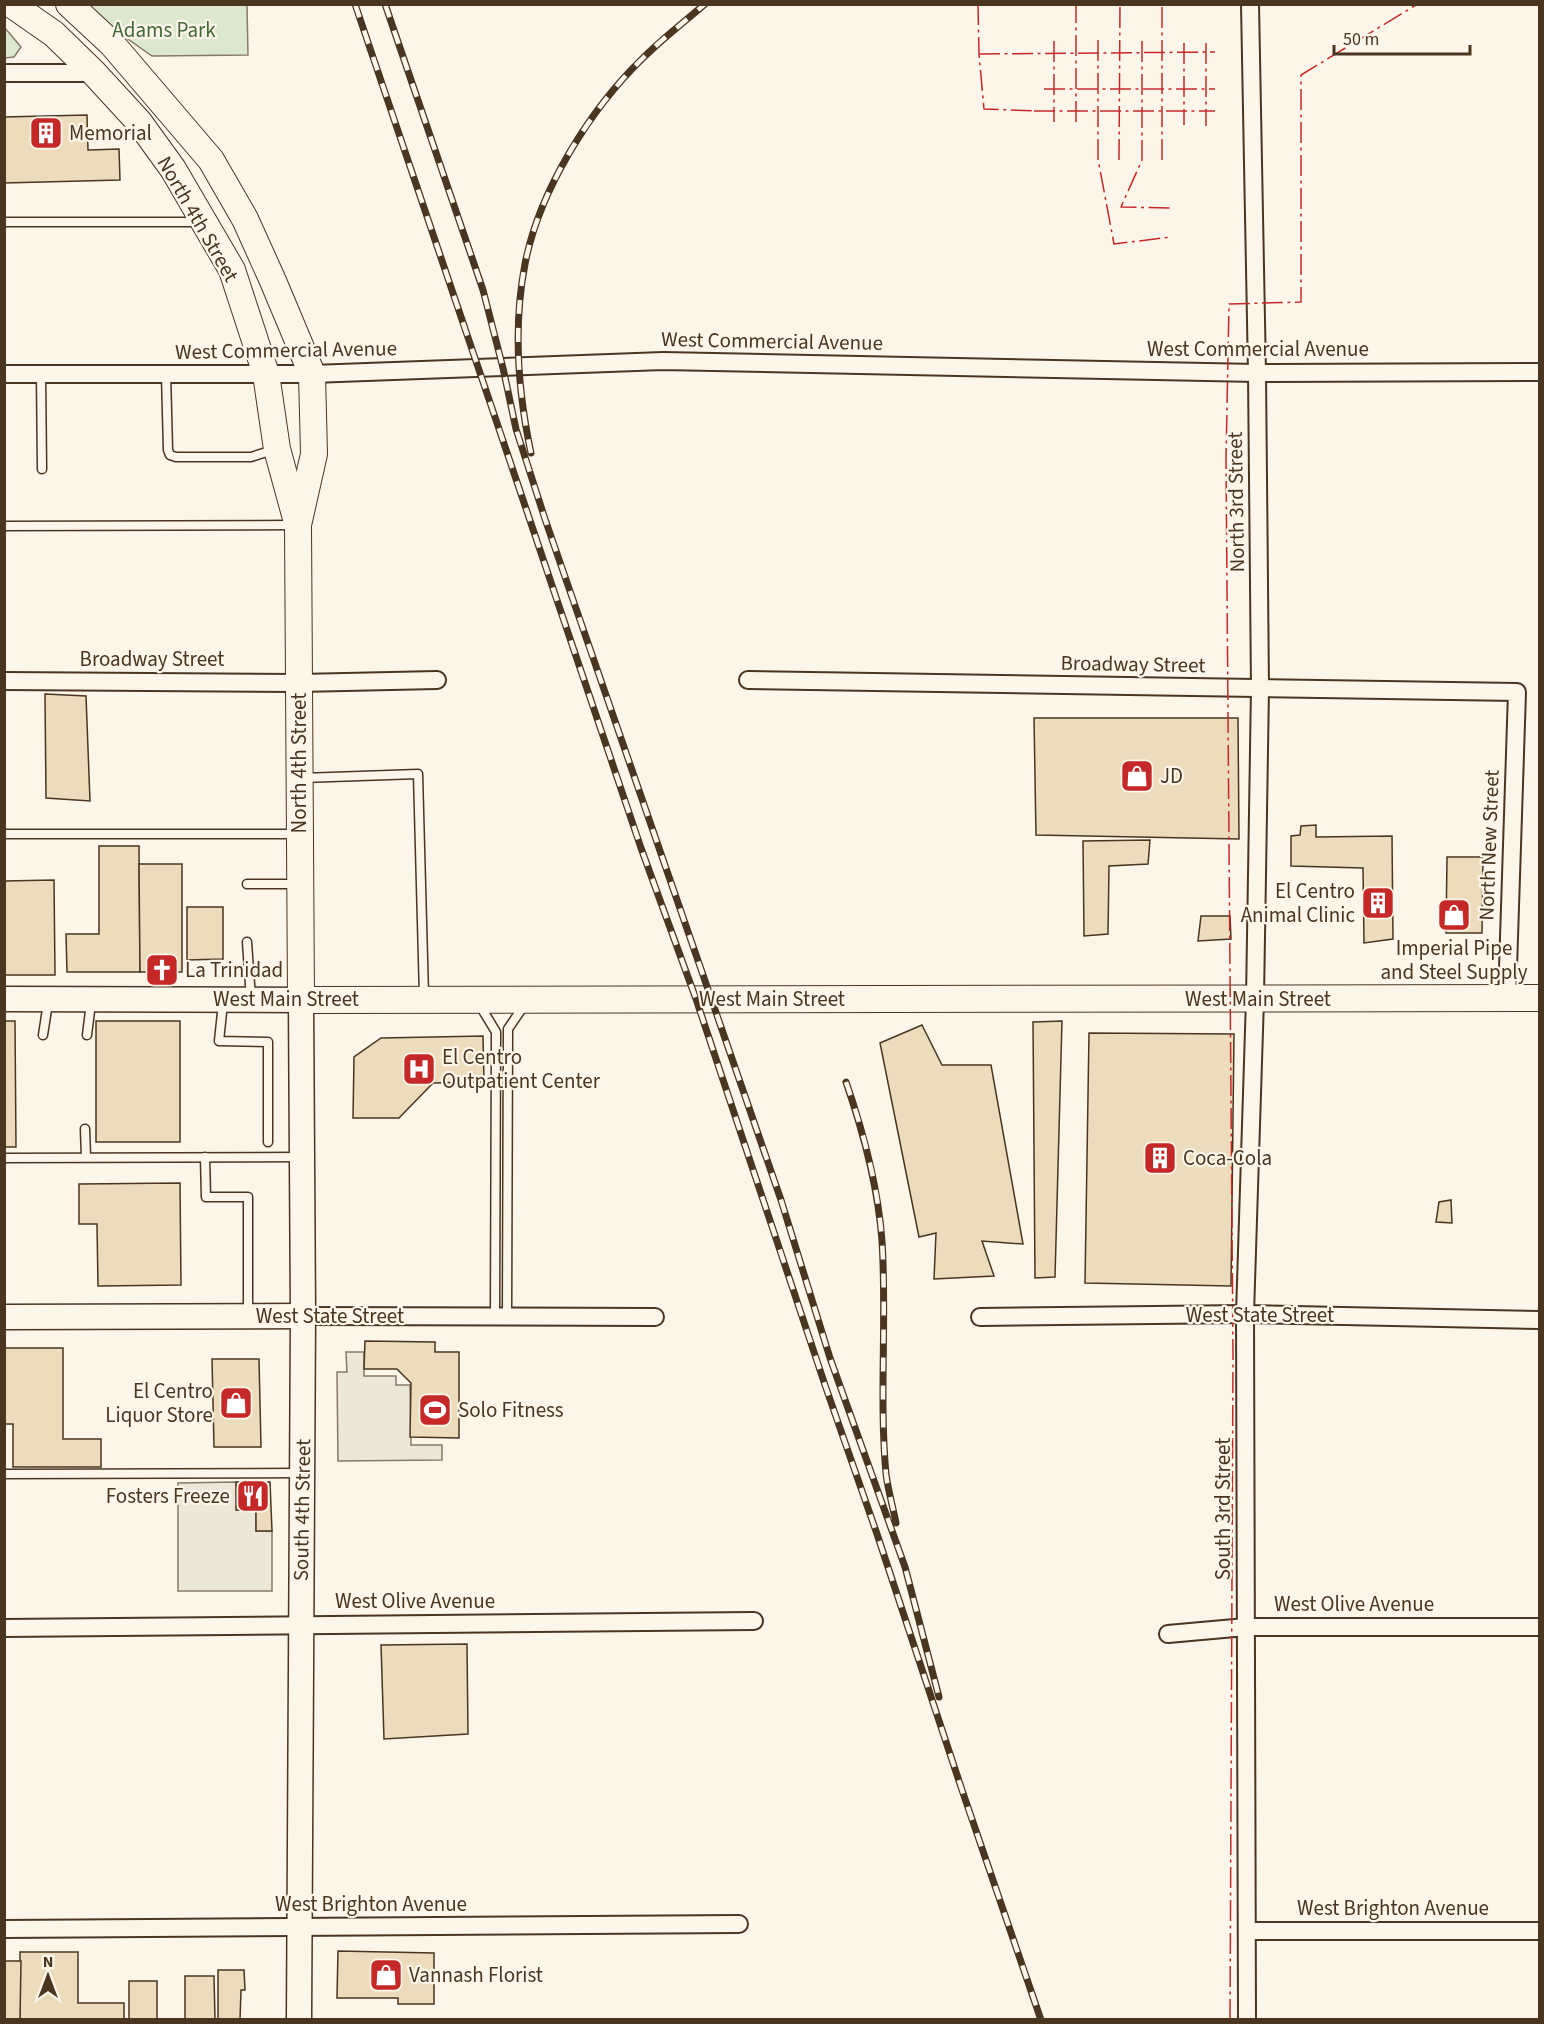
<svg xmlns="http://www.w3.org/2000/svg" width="1544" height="2024" viewBox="0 0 1544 2024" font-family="'Source Sans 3',sans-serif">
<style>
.green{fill:#dce7d0;stroke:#887966;stroke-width:1.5}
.parking{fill:#ede7d9;stroke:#887966;stroke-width:1.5}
.building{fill:#ecdcbc;stroke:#4a3520;stroke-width:1.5}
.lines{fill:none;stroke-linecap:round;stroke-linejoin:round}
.lane-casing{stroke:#4a3520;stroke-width:11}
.street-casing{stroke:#4a3520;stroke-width:20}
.secondary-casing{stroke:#4a3520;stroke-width:27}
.primary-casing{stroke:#4a3520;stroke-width:28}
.lane{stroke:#fbf6e9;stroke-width:8}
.street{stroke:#fbf6e9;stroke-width:16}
.secondary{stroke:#fbf6e9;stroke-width:24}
.primary{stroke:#fbf6e9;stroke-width:26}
.rail-casing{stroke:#4a3520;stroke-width:7}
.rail{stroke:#fbf6e9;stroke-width:4.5;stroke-dasharray:14;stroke-linecap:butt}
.power{stroke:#c62828;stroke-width:1.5;stroke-dasharray:21 4.5 3 4.5;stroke-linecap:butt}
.labels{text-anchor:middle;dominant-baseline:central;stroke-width:4.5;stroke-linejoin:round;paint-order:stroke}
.park-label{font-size:21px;fill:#436837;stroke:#fbf6e9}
.poi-label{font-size:21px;fill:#4a3520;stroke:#fbf6e9;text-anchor:start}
.street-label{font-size:21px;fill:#4a3520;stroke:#fbf6e9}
</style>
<rect width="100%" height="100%" fill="#fbf6e9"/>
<g class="green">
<path d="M80,5H247L248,55L152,56Z"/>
<path d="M5,28L21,47L14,57L5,58Z"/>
</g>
<g class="parking">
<path d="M346,1352H364V1376H396V1385H410L411,1445H442V1460L338,1461L337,1372H347Z"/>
<path d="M236,1482L237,1510H256V1531H272V1591H178V1483Z"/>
</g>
<g class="building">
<path d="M87,115L88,150L119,149L120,180L4,183V117Z"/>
<path d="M45,694L86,696L90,801L46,798Z"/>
<path d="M1034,718H1238L1239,839L1036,835Z"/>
<path d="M1316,825V837L1392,836L1393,939L1364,943L1363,868L1291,866V836L1300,835L1301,826Z"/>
<path d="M1150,840L1148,864L1109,866L1108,934L1084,936L1083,841Z"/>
<path d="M99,846H139L140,972H67L66,934H99Z"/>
<path d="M1447,857H1483L1482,933H1446Z"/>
<path d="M139,864H182V972H140Z"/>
<path d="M54,880L55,975H4V881Z"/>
<path d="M187,907H223V959L187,960Z"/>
<path d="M1201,916H1230L1231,939L1198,941Z"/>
<path d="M4,1021H15L16,1147H4Z"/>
<rect x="96" y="1021" width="84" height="121"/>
<path d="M1062,1021L1055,1277L1035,1278L1033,1022Z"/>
<path d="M922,1025L942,1065H991L1023,1244L982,1241L994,1276L934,1279L936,1233L919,1237L880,1043Z"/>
<path d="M1089,1033L1234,1034L1231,1286L1085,1283Z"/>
<path d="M483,1036L484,1082L433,1083L399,1118H353L354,1057L381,1038Z"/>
<path d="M180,1183L181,1285L98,1286L97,1224H79V1184Z"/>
<path d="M1451,1200L1452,1223L1436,1222L1439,1202Z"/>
<path d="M365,1341L435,1342V1352H459V1438L410,1437L411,1383L397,1369H364Z"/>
<path d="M4,1348H63V1439H101V1467H13V1424H4Z"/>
<path d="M212,1359H259L261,1447H214Z"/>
<path d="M236,1482H270L272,1531H256V1510H236Z"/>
<path d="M467,1644L468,1734L384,1739L381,1645Z"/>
<path d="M338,1951L434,1953V2004H398V1998H337Z"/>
<path d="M20,1952H78V2003H124V2020H20Z"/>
<path d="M4,1961H21L20,2020H4Z"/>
<path d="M218,1970H244L245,1990H241L240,2020H218Z"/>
<path d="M185,1976H214L215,2020H185Z"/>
<rect x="129" y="1981" width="28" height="39"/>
</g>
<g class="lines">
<defs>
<g id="lane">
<path d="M4,222H199"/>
<path d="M41,374L42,469"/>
<path d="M166,374L168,450L170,455L176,457H251L273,450"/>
<path d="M4,526L295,525"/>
<path d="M302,778L418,774L424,996"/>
<path d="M4,834H298"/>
<path d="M247,884H298"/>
<path d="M247,942L251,999"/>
<path d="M223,1003L219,1041L268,1042V1142"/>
<path d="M479,1004L496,1032L495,1317"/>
<path d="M43,1035L48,1003"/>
<path d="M87,1035L91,1003"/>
<path d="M85,1129L86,1157"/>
<path d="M205,1157L206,1197H248V1316"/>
<path d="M4,1158L301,1157"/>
<path d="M507,1317L508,1029L525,1004"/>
<path d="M4,1474L301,1473"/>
</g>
<g id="street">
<path d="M4,73H94"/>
<path d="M4,374H312L663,361L1257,373L1540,372"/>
<path d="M748,680L1517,692L1507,999"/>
<path d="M4,681L299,683L437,680"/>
<path d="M303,1316L655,1317"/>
<path d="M980,1317L1245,1314L1540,1320"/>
<path d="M4,1628L754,1621"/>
<path d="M1168,1634L1246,1627H1540"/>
<path d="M4,1929L739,1924"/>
<path d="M1247,1931H1540"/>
<path d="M1247,2020L1245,1314L1255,999L1260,688L1257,373L1250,4"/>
</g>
<g id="secondary">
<path d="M4,999L301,1000L303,1316L299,2020"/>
<path d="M4,1317L303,1316"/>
</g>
<g id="primary">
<path d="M11,4L54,34L94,73L139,122L173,169L232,270L266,374L277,449L297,522"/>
<path d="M69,4L112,44L211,160L245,219L273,281L312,374L314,454L298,525L301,1000L1540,998"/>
</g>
</defs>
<use href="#lane" class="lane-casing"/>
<use href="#street" class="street-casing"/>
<use href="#secondary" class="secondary-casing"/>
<use href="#primary" class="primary-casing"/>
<use href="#lane" class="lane"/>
<use href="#street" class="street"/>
<use href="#secondary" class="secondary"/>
<use href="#primary" class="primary"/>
<defs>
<g id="rail">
<path d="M355,4L641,848L696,999L825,1385L877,1534L962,1790L1041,2020"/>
<path d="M385,4L483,290L503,368L516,429L545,519L781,1200L830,1358L905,1567L939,1697"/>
<path d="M531,453C518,392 513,326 525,264C539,191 590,109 643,58C662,39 684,22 705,4"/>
<path d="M846,1082C864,1134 878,1186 882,1241C887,1319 879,1397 886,1474C888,1490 893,1507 896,1523"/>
</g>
</defs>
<use href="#rail" class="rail-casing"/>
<use href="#rail" class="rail"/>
<g class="power">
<path d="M978,4L979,54L984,109L1036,111"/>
<path d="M1098,40V159L1114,244L1171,237"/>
<path d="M1054,41V122"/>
<path d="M1142,41V160L1121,207L1171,208"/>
<path d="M1184,43V125"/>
<path d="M1206,43V126"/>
<path d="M979,54L1215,52"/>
<path d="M1044,89H1215"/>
<path d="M1034,111H1215"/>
<path d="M1076,122V4"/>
<path d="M1119,160L1120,4"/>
<path d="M1162,160V4"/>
<path d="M1230,2020L1233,1355L1226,459L1229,304L1301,302V75L1416,5H1540"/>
</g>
</g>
<defs>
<symbol id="building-square" viewBox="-11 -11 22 22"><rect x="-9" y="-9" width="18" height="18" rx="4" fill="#c62828" stroke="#fbf6e9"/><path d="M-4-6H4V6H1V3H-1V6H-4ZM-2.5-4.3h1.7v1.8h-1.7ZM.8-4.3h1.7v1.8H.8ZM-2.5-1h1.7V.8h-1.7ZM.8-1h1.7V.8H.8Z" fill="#fff"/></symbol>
<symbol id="shop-square" viewBox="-11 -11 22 22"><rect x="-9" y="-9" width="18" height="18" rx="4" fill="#c62828" stroke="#fbf6e9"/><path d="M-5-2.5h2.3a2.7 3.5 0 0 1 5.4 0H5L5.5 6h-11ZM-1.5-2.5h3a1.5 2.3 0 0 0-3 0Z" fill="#fff"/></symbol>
<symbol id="church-square" viewBox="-11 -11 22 22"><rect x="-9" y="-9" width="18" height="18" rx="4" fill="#c62828" stroke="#fbf6e9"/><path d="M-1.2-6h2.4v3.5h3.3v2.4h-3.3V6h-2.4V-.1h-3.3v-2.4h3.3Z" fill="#fff"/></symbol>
<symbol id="hospital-square" viewBox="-11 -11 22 22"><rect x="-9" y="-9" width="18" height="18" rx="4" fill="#c62828" stroke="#fbf6e9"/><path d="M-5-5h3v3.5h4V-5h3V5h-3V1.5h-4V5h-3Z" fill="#fff"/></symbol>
<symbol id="stadium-square" viewBox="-11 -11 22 22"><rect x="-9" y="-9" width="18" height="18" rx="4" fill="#c62828" stroke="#fbf6e9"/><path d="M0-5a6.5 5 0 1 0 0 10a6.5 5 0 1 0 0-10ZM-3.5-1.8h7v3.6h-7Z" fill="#fff"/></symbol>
<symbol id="restaurant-square" viewBox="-11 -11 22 22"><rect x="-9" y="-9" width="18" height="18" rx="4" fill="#c62828" stroke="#fbf6e9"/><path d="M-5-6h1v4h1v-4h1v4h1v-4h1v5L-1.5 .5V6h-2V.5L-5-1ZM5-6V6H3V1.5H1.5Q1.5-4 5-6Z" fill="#fff"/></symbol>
</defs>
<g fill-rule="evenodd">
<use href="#building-square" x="27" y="114" width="38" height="38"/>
<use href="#shop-square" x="1118" y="757" width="38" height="38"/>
<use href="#building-square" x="1359" y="884" width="38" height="38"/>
<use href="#shop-square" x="1435" y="896" width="38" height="38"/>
<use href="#church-square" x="143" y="951" width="38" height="38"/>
<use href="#hospital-square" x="400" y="1050" width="38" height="38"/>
<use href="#building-square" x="1141" y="1139" width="38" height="38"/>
<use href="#shop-square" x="217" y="1384" width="38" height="38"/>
<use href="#stadium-square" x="416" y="1391" width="38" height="38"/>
<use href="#restaurant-square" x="234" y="1477" width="38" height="38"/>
<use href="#shop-square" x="367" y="1956" width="38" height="38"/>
</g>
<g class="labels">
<g class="park-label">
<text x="164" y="30">Adams Park</text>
</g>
<g class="poi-label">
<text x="69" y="133">Memorial</text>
<text x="1160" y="776">JD</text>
<text x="1355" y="891" text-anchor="end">El Centro<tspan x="1355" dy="24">Animal Clinic</tspan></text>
<text x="1454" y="948" text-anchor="middle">Imperial Pipe<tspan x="1454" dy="24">and Steel Supply</tspan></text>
<text x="185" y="970">La Trinidad</text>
<text x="442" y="1057">El Centro<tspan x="442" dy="24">Outpatient Center</tspan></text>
<text x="1183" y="1158">Coca-Cola</text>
<text x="213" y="1391" text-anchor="end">El Centro<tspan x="213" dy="24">Liquor Store</tspan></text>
<text x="458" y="1410">Solo Fitness</text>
<text x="230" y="1496" text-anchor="end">Fosters Freeze</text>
<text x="409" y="1975">Vannash Florist</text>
</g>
<g class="street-label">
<text transform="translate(198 219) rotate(60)">North 4th Street</text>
<text transform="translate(772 341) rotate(1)">West Commercial Avenue</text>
<text x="1258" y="349">West Commercial Avenue</text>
<text transform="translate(286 350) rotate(-1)">West Commercial Avenue</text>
<text transform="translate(1236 502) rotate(-91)">North 3rd Street</text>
<text x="152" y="659">Broadway Street</text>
<text transform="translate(1133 664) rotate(1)">Broadway Street</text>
<text transform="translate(299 763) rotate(-90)">North 4th Street</text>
<text transform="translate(1489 845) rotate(-88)">North New Street</text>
<text x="286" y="999">West Main Street</text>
<text x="772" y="999">West Main Street</text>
<text x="1258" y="999">West Main Street</text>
<text x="1260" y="1315">West State Street</text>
<text x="330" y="1316">West State Street</text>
<text transform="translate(1223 1509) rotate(-90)">South 3rd Street</text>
<text transform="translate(302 1510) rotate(-89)">South 4th Street</text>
<text x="415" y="1601">West Olive Avenue</text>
<text x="1354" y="1604">West Olive Avenue</text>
<text x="371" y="1904">West Brighton Avenue</text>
<text x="1393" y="1908">West Brighton Avenue</text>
</g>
</g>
<rect width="1544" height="2024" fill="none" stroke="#4a3520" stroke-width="12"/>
<g transform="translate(48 1976)" stroke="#fbf6e9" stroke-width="4.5" paint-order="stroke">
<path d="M0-4.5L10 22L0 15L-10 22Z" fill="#4a3520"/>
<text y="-9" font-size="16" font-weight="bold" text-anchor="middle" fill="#4a3520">N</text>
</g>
<path d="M1334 45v9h136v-9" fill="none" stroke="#4a3520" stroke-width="3"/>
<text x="1343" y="45" font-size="18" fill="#4a3520" stroke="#fbf6e9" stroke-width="4.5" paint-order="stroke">50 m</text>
</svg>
